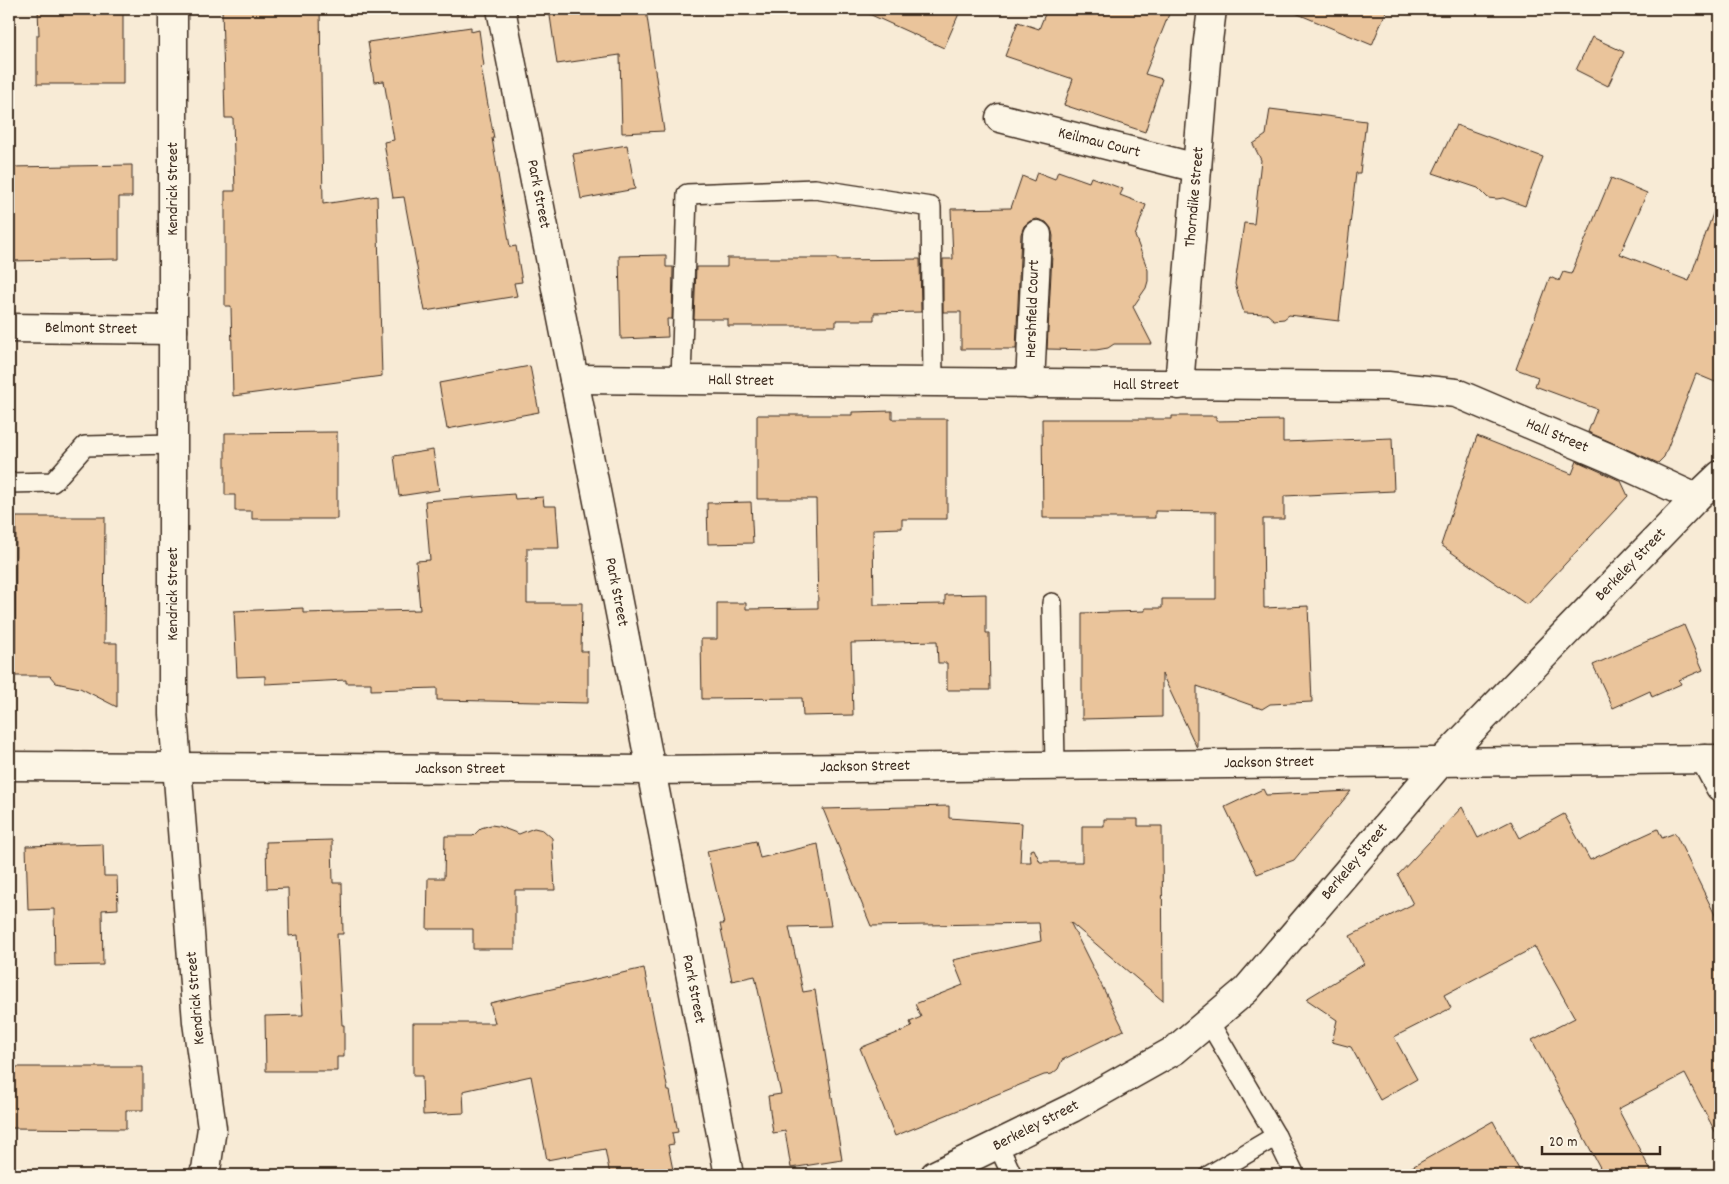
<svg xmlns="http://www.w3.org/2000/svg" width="1729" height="1184" viewBox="0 0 1729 1184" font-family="Dekko,sans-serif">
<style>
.building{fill:#eac49b;stroke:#3b2a1e}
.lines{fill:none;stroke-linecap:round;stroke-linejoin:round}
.lane-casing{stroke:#3b2a1e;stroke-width:22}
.street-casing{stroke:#3b2a1e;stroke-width:31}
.secondary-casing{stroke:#3b2a1e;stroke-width:31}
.lane{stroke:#fcf5e5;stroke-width:19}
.street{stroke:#fcf5e5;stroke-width:28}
.secondary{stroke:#fcf5e5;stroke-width:28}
.labels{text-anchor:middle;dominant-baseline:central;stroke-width:4;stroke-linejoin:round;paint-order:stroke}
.street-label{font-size:16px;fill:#3b2a1e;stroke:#fcf5e5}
</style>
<rect width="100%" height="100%" fill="#f8ebd6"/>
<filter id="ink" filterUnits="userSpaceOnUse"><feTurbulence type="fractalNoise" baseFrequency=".02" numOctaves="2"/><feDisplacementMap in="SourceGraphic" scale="10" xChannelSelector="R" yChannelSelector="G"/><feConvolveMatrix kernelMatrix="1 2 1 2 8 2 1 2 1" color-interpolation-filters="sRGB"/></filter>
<g filter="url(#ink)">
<g class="building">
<path d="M38,9H123V84H37V35H39Z"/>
<path d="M222,9H320L323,204L377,196L382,376L233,396L231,306H225V191H235L233,118H225Z"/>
<path d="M549,9H626V13L646,10L664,131L622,133L620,55L557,64Z"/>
<path d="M858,9H961L944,48Z"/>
<path d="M1047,9H1171L1145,74L1162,79L1145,132L1064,105L1073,79L1005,56L1018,22L1039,29Z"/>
<path d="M1286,9H1387L1372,45Z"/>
<path d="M471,27V32L479,30L484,66L481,67L494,138H492L510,247L516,246L522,282L514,283L517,296L425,311L404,197L393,198L384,142L394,140L384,81L374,82L368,42Z"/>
<path d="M1592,37L1624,52L1608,86L1576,70Z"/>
<path d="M1270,109L1366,121L1360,173H1356L1339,321L1289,315L1284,319L1274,320L1267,314L1244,313L1235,284L1244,223L1254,224L1261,160L1253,144L1266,135Z"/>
<path d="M1456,125L1543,157L1525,206L1503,198L1497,199L1488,198L1478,188L1433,173Z"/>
<path d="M627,145L635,189L581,199L573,154Z"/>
<path d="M132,165V197H119V259L9,261V167Z"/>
<path d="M1058,171L1089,182L1091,177L1123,189L1120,195L1146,205L1135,236L1148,270V281L1146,288L1133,307L1152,344H1114L1108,348L1096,350L1047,349L1053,236L1051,228L1046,222L1037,219L1030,221L1024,226L1021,234L1016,349H961V312H943V259H953L951,209L1011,208L1022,176L1034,181L1037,172L1055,179Z"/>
<path d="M1611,178L1647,193L1620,254L1689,281L1716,205H1720V384L1696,374L1664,457L1658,463L1588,432L1597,409L1535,386L1538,377L1516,369L1550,277L1559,281L1563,272L1571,274Z"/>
<path d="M666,255V267H673L672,319H667L668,337L621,339L619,256Z"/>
<path d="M727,258H837V260L920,259L921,312L874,313V320H836V326H728V319H694L696,267H727Z"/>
<path d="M530,366L539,412L447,429L439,383Z"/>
<path d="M892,411V419H947V519H902V528L873,529L874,605L945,604V595L986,594V633H989L990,690H947V663H938L937,641L851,643L853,715L803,716L802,698L702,699L701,639H717V603H746V609L818,608L816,499H757V415H852V412Z"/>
<path d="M1172,416H1216V421L1283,420V442L1392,438L1394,491L1284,496V519H1263L1264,608L1308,606L1312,702L1270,704L1262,709L1197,686V748L1162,674V717L1082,719V613L1145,611V608H1162V599H1216V512L1155,511V518H1043L1042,419H1172Z"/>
<path d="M337,432V519H252V511H235V495H225V433Z"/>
<path d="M1477,436L1572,474L1577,461L1621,481L1628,496L1527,605L1441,545Z"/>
<path d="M433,450L439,490L399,496L394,456Z"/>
<path d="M514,494L515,499L543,497L544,506H556L559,548H527V603H582L581,651H588V703L437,700V688L371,690V683H346V680L265,684V676L237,677L234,611L303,608V613L420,610L416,561L430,560L425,501Z"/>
<path d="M751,502L753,543L708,544L707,503Z"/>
<path d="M16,517H105L104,643H117V707L80,688L56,683L50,676H15Z"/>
<path d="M1684,625L1703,670L1679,680L1681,684L1652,697L1650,691L1613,708L1593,665Z"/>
<path d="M1263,789L1266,795L1351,791L1294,860L1257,874L1225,807Z"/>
<path d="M949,806V818L1022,823L1020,862H1031L1030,850L1034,849L1040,862H1082V826H1104V819H1138V826H1162L1163,1001L1070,922L1124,1030L1062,1060L1058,1069L1052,1074L1044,1075L895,1136L860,1048L912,1027L910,1022L921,1017L915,1004L963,985L953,960L1041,941L1039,923L871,926L823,809Z"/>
<path d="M1462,807L1478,838L1511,821L1520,838L1564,814L1590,860L1658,829L1662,838L1675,833L1720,925V1141L1685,1074L1618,1109L1653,1175H1604L1532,1040L1575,1018L1535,947L1444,995L1451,1008L1394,1037L1417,1079L1380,1100L1351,1047L1332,1042L1337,1020L1306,999L1364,964L1350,936L1413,904L1398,875Z"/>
<path d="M491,825L498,826L519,834L534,828L543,830L552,838L555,890H515V949H473V929H427L428,878H444L445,836H473L481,828Z"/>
<path d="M332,840L333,883H342L343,934H337L342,1025H344V1057H337V1071H266L265,1016L303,1015L298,935L289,936L288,888L267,889L266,842Z"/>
<path d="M756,841L760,858L818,844L831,926L789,927L803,992L815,990L842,1160L791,1168L785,1131L773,1133L768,1096L781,1094L755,976L732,981L720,924H724L707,851Z"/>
<path d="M103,844L104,876H117L118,909L102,910L103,965L55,966L54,909L28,910L26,846Z"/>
<path d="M644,968L668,1091H670L678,1132L672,1133L674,1144L668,1145L674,1175H610L605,1149L547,1160L531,1076L463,1091L464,1113L423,1115L422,1076H413V1023H495L490,1003Z"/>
<path d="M9,1067H143V1110H126V1129L9,1128Z"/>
<path d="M1493,1121L1522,1175H1398Z"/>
</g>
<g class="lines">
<defs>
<g id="lane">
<path d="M681,380L687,194L815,189L931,207L933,383"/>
<path d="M9,483L53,482L85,446L173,444"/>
<path d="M1052,603L1055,765"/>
<path d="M1209,1022L1276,1136L1295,1175"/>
<path d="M998,1145L1012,1175"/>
<path d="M1210,1175L1276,1136"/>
</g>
<g id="street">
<path d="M173,9V714L197,1022L212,1128L206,1170L203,1175"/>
<path d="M1000,118L1197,168"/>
<path d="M9,328L173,330"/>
<path d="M574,379L1388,386L1456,393L1607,457L1696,498"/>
<path d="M1030,384L1037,235"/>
<path d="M1179,385L1207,49L1212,9"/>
<path d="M1705,759L1720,787"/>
</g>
<g id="secondary">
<path d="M501,9L651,770L729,1175"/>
<path d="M9,766L651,770L1720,759"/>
<path d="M935,1175L1072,1108L1175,1050L1246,990L1441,762L1696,498L1720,475"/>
</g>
</defs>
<use href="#lane" class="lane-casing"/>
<use href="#street" class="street-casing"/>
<use href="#secondary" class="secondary-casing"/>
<use href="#lane" class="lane"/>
<use href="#street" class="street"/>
<use href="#secondary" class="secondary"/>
</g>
</g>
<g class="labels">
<g class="street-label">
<text transform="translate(1099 143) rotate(14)">Keilmau Court</text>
<text transform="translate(173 189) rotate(-90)">Kendrick Street</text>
<text transform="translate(538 194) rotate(79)">Park Street</text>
<text transform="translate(1195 197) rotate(-85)">Thorndike Street</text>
<text transform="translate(1033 309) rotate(-88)">Hershfield Court</text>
<text transform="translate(91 329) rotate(1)">Belmont Street</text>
<text transform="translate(741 381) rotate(1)">Hall Street</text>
<text x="1146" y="385">Hall Street</text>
<text transform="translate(1557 436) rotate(23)">Hall Street</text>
<text transform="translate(1631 565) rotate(-46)">Berkeley Street</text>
<text transform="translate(616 592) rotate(79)">Park Street</text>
<text transform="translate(173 594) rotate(-90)">Kendrick Street</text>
<text transform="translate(1269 763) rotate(-1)">Jackson Street</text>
<text transform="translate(865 767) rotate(-1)">Jackson Street</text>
<text x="460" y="769">Jackson Street</text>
<text transform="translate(1355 862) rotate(-50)">Berkeley Street</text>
<text transform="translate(693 989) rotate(79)">Park Street</text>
<text transform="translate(196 998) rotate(-95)">Kendrick Street</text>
<text transform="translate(1036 1126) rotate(-27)">Berkeley Street</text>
</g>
</g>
<rect width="1729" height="1184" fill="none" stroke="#fcf5e5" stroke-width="30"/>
<rect x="15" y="15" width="1699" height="1154" fill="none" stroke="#3b2a1e" stroke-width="2" filter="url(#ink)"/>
<path d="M1542 1146v8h118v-8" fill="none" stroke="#3b2a1e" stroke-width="2.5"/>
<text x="1549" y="1146" font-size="15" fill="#3b2a1e" stroke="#fcf5e5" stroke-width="4" paint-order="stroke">20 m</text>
</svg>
